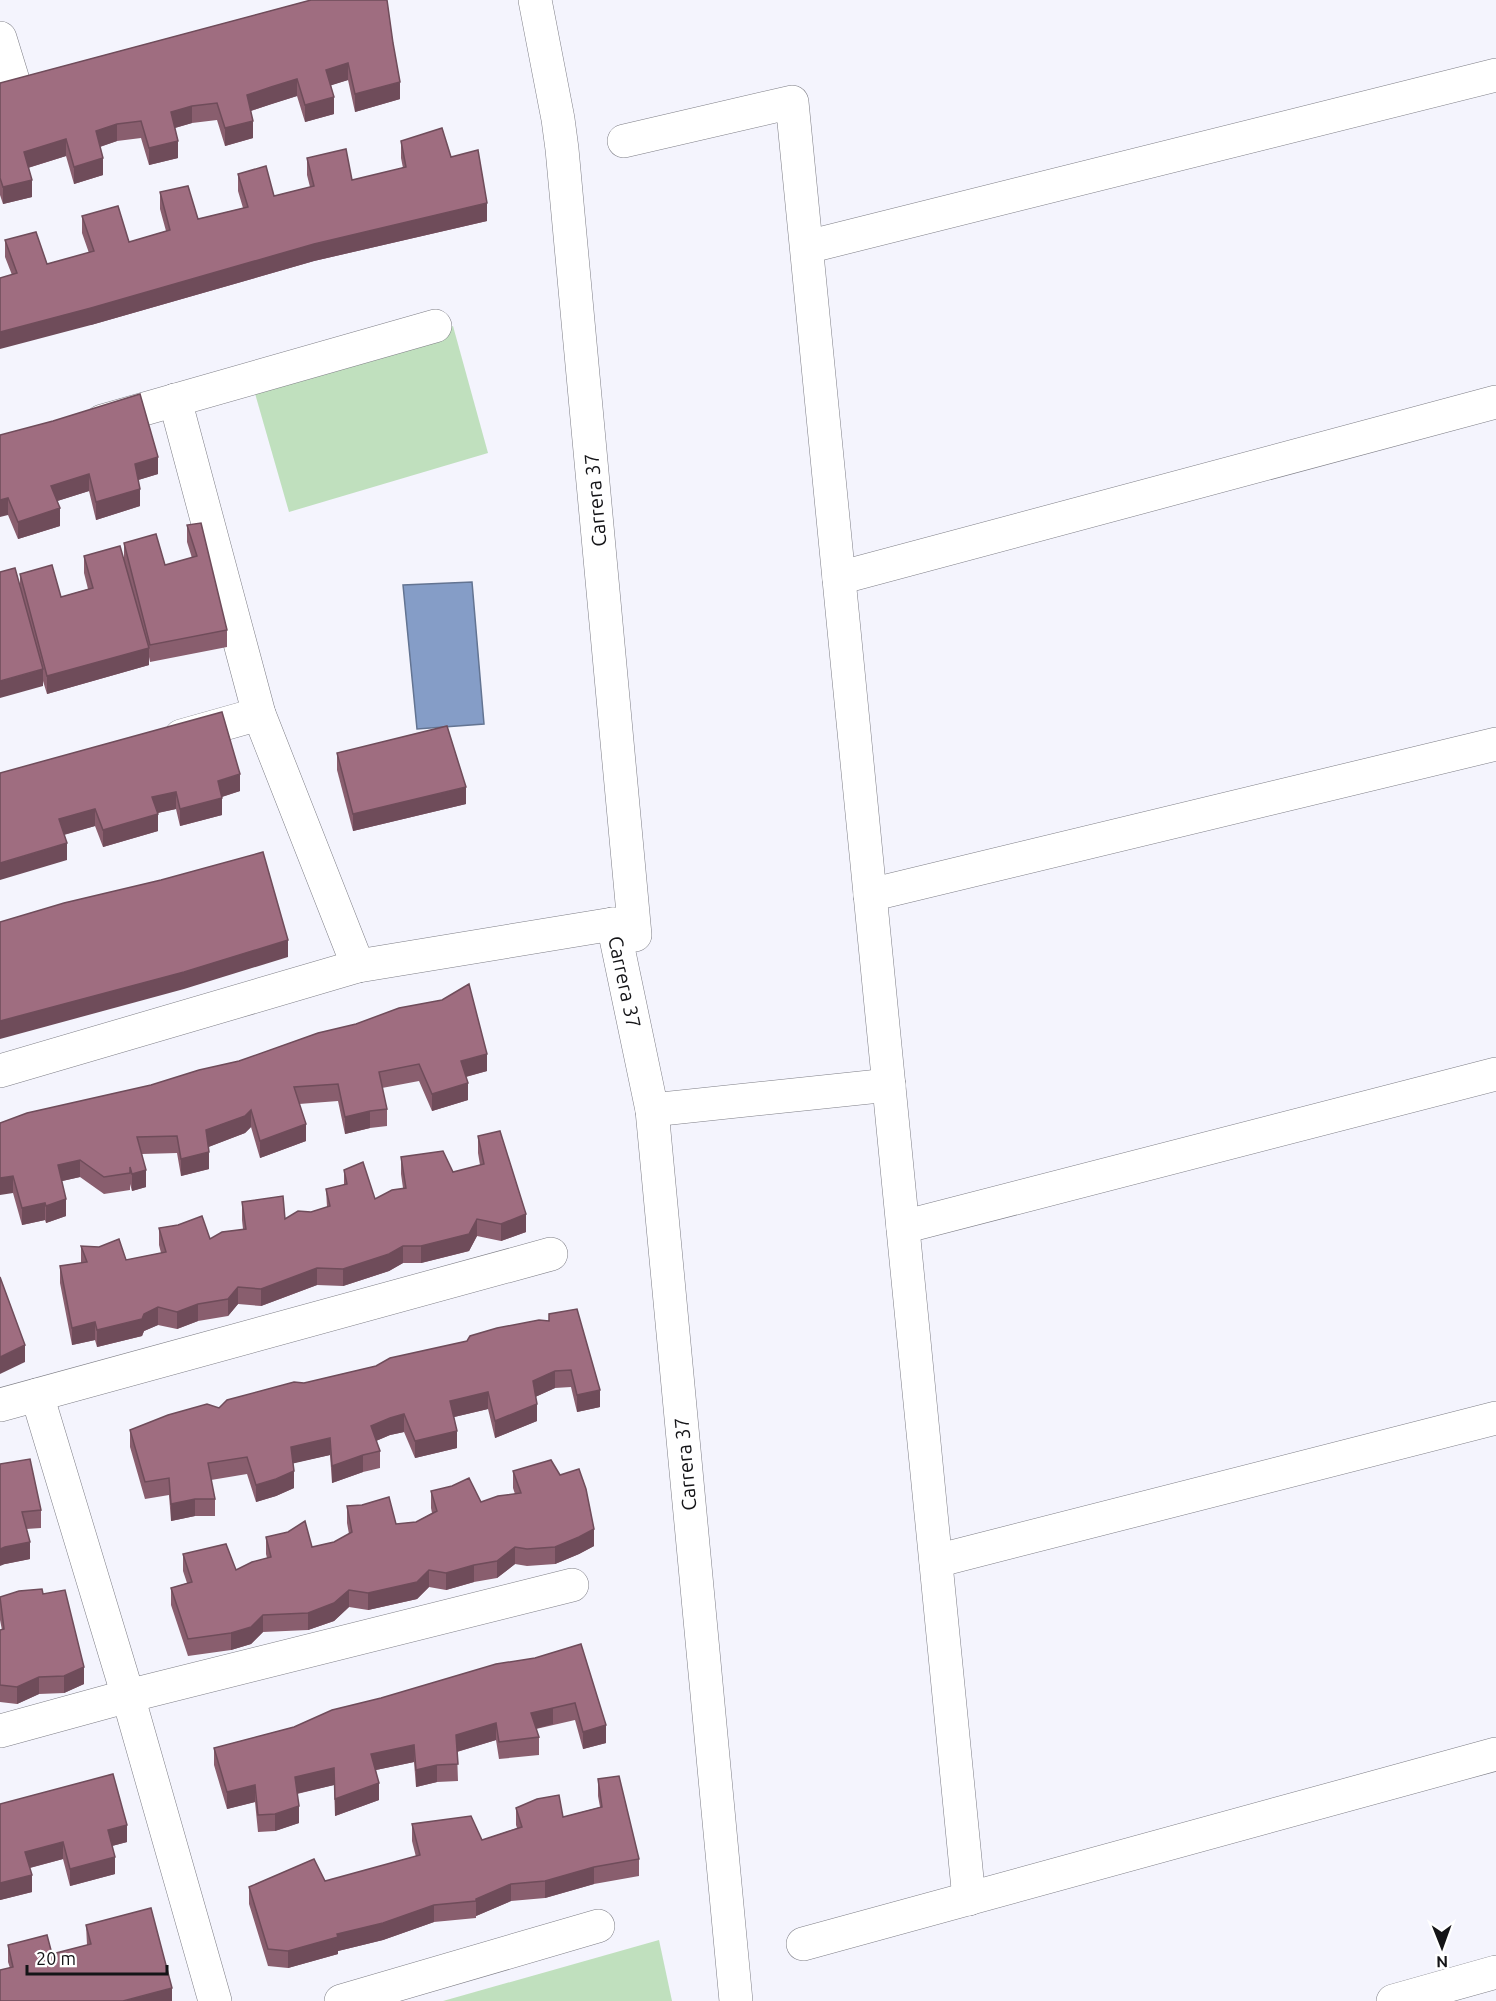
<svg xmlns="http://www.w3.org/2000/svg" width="1496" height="2001" viewBox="0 0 1496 2001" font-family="Ubuntu,sans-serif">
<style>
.green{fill:#c0e0be}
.water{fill:#859dc7;stroke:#637492;stroke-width:1.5}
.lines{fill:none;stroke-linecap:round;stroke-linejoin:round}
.street-casing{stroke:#7e7e86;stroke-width:34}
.secondary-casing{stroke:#7e7e86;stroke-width:34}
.street{stroke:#fff;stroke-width:33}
.secondary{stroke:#fff;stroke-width:33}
.wall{fill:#895e6e}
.shaded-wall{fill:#6f4c5a}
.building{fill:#9f6d80;stroke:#6f4c5a;stroke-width:1.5}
.labels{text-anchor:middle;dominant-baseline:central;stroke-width:4.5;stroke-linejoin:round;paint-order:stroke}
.street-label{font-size:20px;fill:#141417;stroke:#fff}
</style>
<rect width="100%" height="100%" fill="#f4f4fd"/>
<g class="green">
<path d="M453,326L488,453L289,512L252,383Z"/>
<path d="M659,1940L672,2001H443Z"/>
</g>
<path class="water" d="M472,582L484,724L417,729L403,585Z"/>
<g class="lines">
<defs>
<g id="street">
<path d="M535,0L558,119L562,149L635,935L613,924L652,1110L736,2001"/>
<path d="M0,38L16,90"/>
<path d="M624,141L792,102L969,1899"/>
<path d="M807,247L1496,75"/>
<path d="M175,400L259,714L358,966"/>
<path d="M102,421L435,326"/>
<path d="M839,578L1496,402"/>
<path d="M181,736L259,714"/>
<path d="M870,895L1496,744"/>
<path d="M0,1071L358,966L613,924"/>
<path d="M652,1110L889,1085"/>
<path d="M903,1227L1496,1074"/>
<path d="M37,1395L128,1696L215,2001"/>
<path d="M0,1405L551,1254"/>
<path d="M936,1561L1496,1418"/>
<path d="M0,1731L128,1696L572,1585"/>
<path d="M803,1944L1496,1754"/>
<path d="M341,2001L598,1926"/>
</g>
<path id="secondary" d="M1393,2001L1496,1972"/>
</defs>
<use href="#street" class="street-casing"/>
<use href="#secondary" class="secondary-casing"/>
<use href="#street" class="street"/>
<use href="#secondary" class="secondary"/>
</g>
<g class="wall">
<path d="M311,0L400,99L355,112L348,80L331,85L334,114L305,122L297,96L271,104L251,111L253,138L225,146L217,120L192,123L175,128L178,158L149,165L141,138L117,141L100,147L103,175L74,184L66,156L28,168L32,197L3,204L0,195V83Z"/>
<path d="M401,141L451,157L487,221L314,261L91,325L12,275L5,257V240L47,264L89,253L82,233V216L129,242L166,231L160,209V192L198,219L243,208L238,191V174L274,196L310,187L307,175V158L352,180L403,168L401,158Z"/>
<path d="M0,435L158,474L138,480L140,506L96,520L89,491L57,501L60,526L18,539L8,515Z"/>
<path d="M187,525L227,630V647L150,662L149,657V665L47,694L43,681V686L20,585V574L61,597L88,589L84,573V556L124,559V543L165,565L192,558L187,542Z"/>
<path d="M337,753L466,804L353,831L337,770Z"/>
<path d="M0,773L240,791L222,797V815L180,826L176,809L158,813V831L103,847L95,826L64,835L67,860Z"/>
<path d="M318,1033L487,1071L466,1077L468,1100L432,1111L419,1081L382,1088L387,1109V1126L370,1128L345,1134L338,1101L299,1104L306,1141L260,1158L251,1127L245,1133L208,1147L209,1169L181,1176L177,1153L142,1154L146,1187L132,1191L130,1184V1190L104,1194L80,1177L62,1181L66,1216L46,1223L45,1220L22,1225L13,1193L0,1123L151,1085L239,1061Z"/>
<path d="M478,1136L526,1232L501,1241L477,1236L469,1251L421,1263H403L389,1271L343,1286L317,1285L261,1306L238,1304L228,1316L198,1321L177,1329L158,1325L144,1331L142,1336L97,1347L95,1340L72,1345L60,1283V1266L81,1263V1246L126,1260L161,1253L159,1245V1228L210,1239L243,1229L242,1220V1202L285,1219L311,1212L327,1207L326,1189L344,1185V1170L375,1199L403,1188L401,1174V1157L453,1172L480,1165L478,1153Z"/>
<path d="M539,1320L600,1407L577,1412L571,1387L555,1388L535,1397L537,1421L495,1438L488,1409L454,1417L457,1448L415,1458L404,1432L390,1435L376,1441L380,1451V1468L363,1472L332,1483L330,1455L293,1463L294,1488L276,1496L256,1502L247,1474L211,1480L215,1499V1516H195L171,1521L169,1495L145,1499L130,1447V1430L219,1408L304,1383L376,1366L467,1341Z"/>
<path d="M0,1464L41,1510V1528L26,1529L30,1559L5,1564Z"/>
<path d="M513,1471L594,1546L579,1554L555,1564L527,1566L515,1564L497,1578L474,1582L446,1590L429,1587L417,1599L368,1610L349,1607L334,1621L308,1630L263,1632L251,1644L231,1650L188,1656L171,1605V1588L187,1583L183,1571V1554L236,1570L267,1558L266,1554V1537L312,1547L334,1542L349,1534L347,1523V1506L396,1524L416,1522L432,1513L431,1508V1491L481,1502L515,1494L513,1488Z"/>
<path d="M43,1594L84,1684L64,1693L39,1694L17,1704L0,1702V1630H2L0,1620V1597Z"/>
<path d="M581,1644L606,1743L583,1749L575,1720L536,1729L539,1737V1755L499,1759L496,1740L457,1752L458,1781L437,1782L416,1787L414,1762L376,1770L379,1800L335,1816L334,1785L297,1794L299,1823L275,1831L258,1832L255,1802L227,1809L214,1765V1748L294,1727L381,1698L535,1658Z"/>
<path d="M598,1779L639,1859V1876L594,1884L545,1898L511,1901L476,1916V1918L434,1922L383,1940L338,1951V1954L288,1968L268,1966L249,1904V1887L325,1881L416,1857L412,1841V1824L482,1840L517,1828L516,1825V1808L563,1817L600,1807L598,1796Z"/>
<path d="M0,1804L127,1842L112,1846L115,1874L70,1886L63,1859L30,1868L32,1892L0,1900Z"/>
<path d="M86,1925L172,2001L10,1968L8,1962V1945L52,1954L87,1945Z"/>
</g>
<g class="shaded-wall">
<path d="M348,63V80L326,87V70Z"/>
<path d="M297,79V96L247,112V95Z"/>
<path d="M400,82V99L355,112V94Z"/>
<path d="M334,97V114L305,122V105Z"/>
<path d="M192,106V123L171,129V112Z"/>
<path d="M253,121V138L225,146V128Z"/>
<path d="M117,124V141L96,148V131Z"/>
<path d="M66,139V156L24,169V152Z"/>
<path d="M178,141V158L149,165V148Z"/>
<path d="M103,158V175L74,184V167Z"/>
<path d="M32,180V197L3,204V187Z"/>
<path d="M487,203V221L314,261L91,325L0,349V332L314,244Z"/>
<path d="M158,457V474L135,481V464Z"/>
<path d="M89,474V491L51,503V486Z"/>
<path d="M140,489V506L96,520V502Z"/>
<path d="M8,498V515L0,517V500Z"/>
<path d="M60,508V526L18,539V522Z"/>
<path d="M149,648V665L47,694V676Z"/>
<path d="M43,669V686L0,698V681Z"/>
<path d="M240,774V791L218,798V781Z"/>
<path d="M466,787V804L353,831V814Z"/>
<path d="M176,792V809L152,814V797Z"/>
<path d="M222,798V815L180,826V809Z"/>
<path d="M95,809V826L59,836V819Z"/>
<path d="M158,814V831L103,847V830Z"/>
<path d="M67,843V860L0,880V863Z"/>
<path d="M288,940V957L184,989L0,1039V1021Z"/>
<path d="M487,1054V1071L461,1078V1061Z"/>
<path d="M468,1083V1100L432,1111V1094Z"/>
<path d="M251,1110V1127L245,1133L206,1148V1130Z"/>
<path d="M370,1111V1128L345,1134V1117Z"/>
<path d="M306,1124V1141L260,1158V1141Z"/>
<path d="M209,1152V1169L181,1176V1159Z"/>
<path d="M80,1160V1177L58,1182V1165Z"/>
<path d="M146,1170V1187L132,1191V1174Z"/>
<path d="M13,1176V1193L0,1195V1178Z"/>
<path d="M66,1199V1216L46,1223V1206Z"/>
<path d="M45,1203V1220L22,1225V1208Z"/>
<path d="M526,1214V1232L501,1241V1224Z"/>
<path d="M477,1219V1236L469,1251L421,1263V1246Z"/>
<path d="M403,1246V1263L389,1271L343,1286V1269Z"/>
<path d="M317,1268V1285L261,1306V1289Z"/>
<path d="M238,1287V1304L228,1316V1299Z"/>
<path d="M198,1304V1321L177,1329V1312Z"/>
<path d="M158,1307V1325L144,1331L142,1336L97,1347V1330L144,1314Z"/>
<path d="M95,1322V1340L72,1345V1328Z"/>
<path d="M25,1345V1362L0,1374V1357Z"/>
<path d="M555,1371V1388L533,1398V1381Z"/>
<path d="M600,1390V1407L577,1412V1395Z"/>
<path d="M488,1392V1409L450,1418V1401Z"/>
<path d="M537,1404V1421L495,1438V1421Z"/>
<path d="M404,1414V1432L390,1435L371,1443V1426L390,1418Z"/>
<path d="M457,1431V1448L415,1458V1441Z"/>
<path d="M330,1438V1455L291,1464V1447Z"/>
<path d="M363,1455V1472L332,1483V1466Z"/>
<path d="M294,1471V1488L276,1496L256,1502V1485Z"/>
<path d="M195,1499V1516L171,1521V1504Z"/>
<path d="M594,1529V1546L579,1554L555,1564V1547Z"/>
<path d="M30,1542V1559L5,1564L0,1566V1549L5,1547Z"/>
<path d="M515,1547V1564L497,1578V1561Z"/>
<path d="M474,1565V1582L446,1590V1573Z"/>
<path d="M429,1570V1587L417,1599L368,1610V1593Z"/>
<path d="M349,1590V1607L334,1621L308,1630V1613Z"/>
<path d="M263,1615V1632L251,1644L231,1650V1633Z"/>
<path d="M84,1667V1684L64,1693V1676Z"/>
<path d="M39,1677V1694L17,1704V1687Z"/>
<path d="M553,1707V1724L531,1730V1713Z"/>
<path d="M496,1723V1740L456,1752V1735Z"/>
<path d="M606,1725V1743L583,1749V1732Z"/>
<path d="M414,1745V1762L371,1771V1754Z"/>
<path d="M437,1765V1782L416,1787V1770Z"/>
<path d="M334,1768V1785L295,1794V1777Z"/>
<path d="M379,1783V1800L335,1816V1799Z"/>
<path d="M255,1785V1802L227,1809V1792Z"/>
<path d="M299,1806V1823L275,1831V1814Z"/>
<path d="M127,1825V1842L108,1847V1830Z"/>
<path d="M63,1842V1859L25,1869V1852Z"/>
<path d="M115,1857V1874L70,1886V1869Z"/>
<path d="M594,1867V1884L545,1898V1881Z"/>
<path d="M32,1875V1892L0,1900V1883Z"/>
<path d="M511,1884V1901L476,1916V1899Z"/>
<path d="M434,1905V1922L383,1940L338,1951V1954L288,1968V1951L337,1934Z"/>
<path d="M172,1988V2001H123Z"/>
</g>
<g class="building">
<path d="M311,0H387L393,43L400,82L355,94L348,63L326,70L334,97L305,105L297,79L271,87L247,95L253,121L225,128L217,103L192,106L171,112L178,141L149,148L141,121L117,124L96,131L103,158L74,167L66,139L24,152L32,180L3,187L0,178V83Z"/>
<path d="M442,128L451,157L478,150L487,203L314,244L91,308L0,332V278L17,273L5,240L36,232L47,264L94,251L82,216L118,206L129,242L170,230L160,192L188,186L198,219L248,207L238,174L266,166L274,196L314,186L307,158L346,149L352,180L406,167L401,141Z"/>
<path d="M140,394L158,457L135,464L140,489L96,502L89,474L51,486L60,508L18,522L8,498L0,500V435L53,421Z"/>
<path d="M201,523L227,630L150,645L124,543L156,534L165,565L197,556L187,525Z"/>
<path d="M120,546L149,648L47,676L20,574L52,565L61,597L93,588L84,556Z"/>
<path d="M15,568L43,669L0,681V572Z"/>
<path d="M222,712L240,774L218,781L222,798L180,809L176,792L152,797L158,814L103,830L95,809L59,819L67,843L0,863V773Z"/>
<path d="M447,726L466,787L353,814L337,753Z"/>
<path d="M263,852L288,940L184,972L0,1021V922L64,903L161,880Z"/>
<path d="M469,984L487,1054L461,1061L468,1083L432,1094L419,1064L379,1072L387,1109L370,1111L345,1117L338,1084L294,1087L306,1124L260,1141L251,1110L245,1116L206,1130L209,1152L181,1159L177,1136L137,1137L146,1170L132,1174L130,1167V1173L104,1177L80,1160L58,1165L66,1199L46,1206L45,1203L22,1208L13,1176L0,1178V1123L27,1113L151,1085L199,1070L239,1061L318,1033L356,1024L399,1008L442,1000Z"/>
<path d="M500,1131L526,1214L501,1224L477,1219L469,1234L421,1246H403L389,1254L343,1269L317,1268L261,1289L238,1287L228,1299L198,1304L177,1312L158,1307L144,1314L142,1319L97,1330L95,1322L72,1328L60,1266L87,1262L81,1246L99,1247L119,1239L126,1260L166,1252L159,1228L178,1225L202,1216L210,1239L222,1232L246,1229L242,1202L283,1196L285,1219L298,1211L311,1212L330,1206L326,1189L347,1184L344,1170L363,1162L375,1199L392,1190L406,1188L401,1157L443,1151L453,1172L484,1164L478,1136Z"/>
<path d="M0,1277L25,1345L0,1357Z"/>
<path d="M577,1309L600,1390L577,1395L571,1370L555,1371L533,1381L537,1404L495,1421L488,1392L450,1401L457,1431L415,1441L404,1414L390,1418L371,1426L380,1451L363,1455L332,1466L330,1438L291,1447L294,1471L276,1479L256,1485L247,1457L208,1463L215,1499H195L171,1504L169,1478L145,1482L130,1430L168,1415L207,1404L219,1408L227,1400L294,1382L304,1383L376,1366L390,1358L467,1341L470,1336L497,1328L539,1320L549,1321V1314Z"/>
<path d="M30,1459L41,1510L22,1512L30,1542L5,1547L0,1549V1464Z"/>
<path d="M551,1460L560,1475L579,1469L586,1489L594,1529L579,1537L555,1547L527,1549L515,1547L497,1561L474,1565L446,1573L429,1570L417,1582L368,1593L349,1590L334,1603L308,1613L263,1615L251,1627L231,1633L188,1639L171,1588L192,1582L183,1554L226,1544L236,1570L252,1562L271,1557L266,1537L288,1532L305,1521L312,1547L334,1542L352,1532L347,1506L362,1505L389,1497L396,1524L416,1522L437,1511L431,1491L452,1486L469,1478L481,1502L498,1496L521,1493L513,1471Z"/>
<path d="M42,1589L43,1594L65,1590L84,1667L64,1676L39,1677L17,1687L0,1685V1630L4,1629L0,1597L19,1591Z"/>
<path d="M581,1644L606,1725L583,1732L575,1703L531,1713L539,1737L499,1742L496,1723L456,1735L458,1764L437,1765L416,1770L414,1745L371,1754L379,1783L335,1799L334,1768L295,1777L299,1806L275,1814L258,1815L255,1785L227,1792L214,1748L294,1727L332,1710L381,1698L496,1664L535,1658Z"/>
<path d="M113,1774L127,1825L108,1830L115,1857L70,1869L63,1842L25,1852L32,1875L0,1883V1804Z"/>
<path d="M619,1776L639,1859L594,1867L545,1881L511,1884L476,1899V1901L434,1905L383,1923L337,1934L338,1937L288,1951L268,1949L249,1887L314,1859L325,1881L420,1855L412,1824L471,1816L482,1840L522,1827L516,1808L537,1799L559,1795L563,1817L602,1807L598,1779Z"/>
<path d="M151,1908L172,1988L123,2001H0V1970L13,1967L8,1945L47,1935L52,1954L91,1944L86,1925Z"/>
</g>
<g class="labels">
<g class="street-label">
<text transform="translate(595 500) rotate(-95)">Carrera 37</text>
<text transform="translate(625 982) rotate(78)">Carrera 37</text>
<text transform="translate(685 1464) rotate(-95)">Carrera 37</text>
</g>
</g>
<g transform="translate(1442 1947) rotate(179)" stroke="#ffffff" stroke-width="4.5" paint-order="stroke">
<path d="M0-4.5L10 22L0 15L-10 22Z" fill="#141417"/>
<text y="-9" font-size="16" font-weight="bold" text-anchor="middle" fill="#141417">N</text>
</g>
<path d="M27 1965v9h140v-9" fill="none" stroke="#141417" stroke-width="3"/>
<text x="36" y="1965" font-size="18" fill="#141417" stroke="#ffffff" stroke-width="4.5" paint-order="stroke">20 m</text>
</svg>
